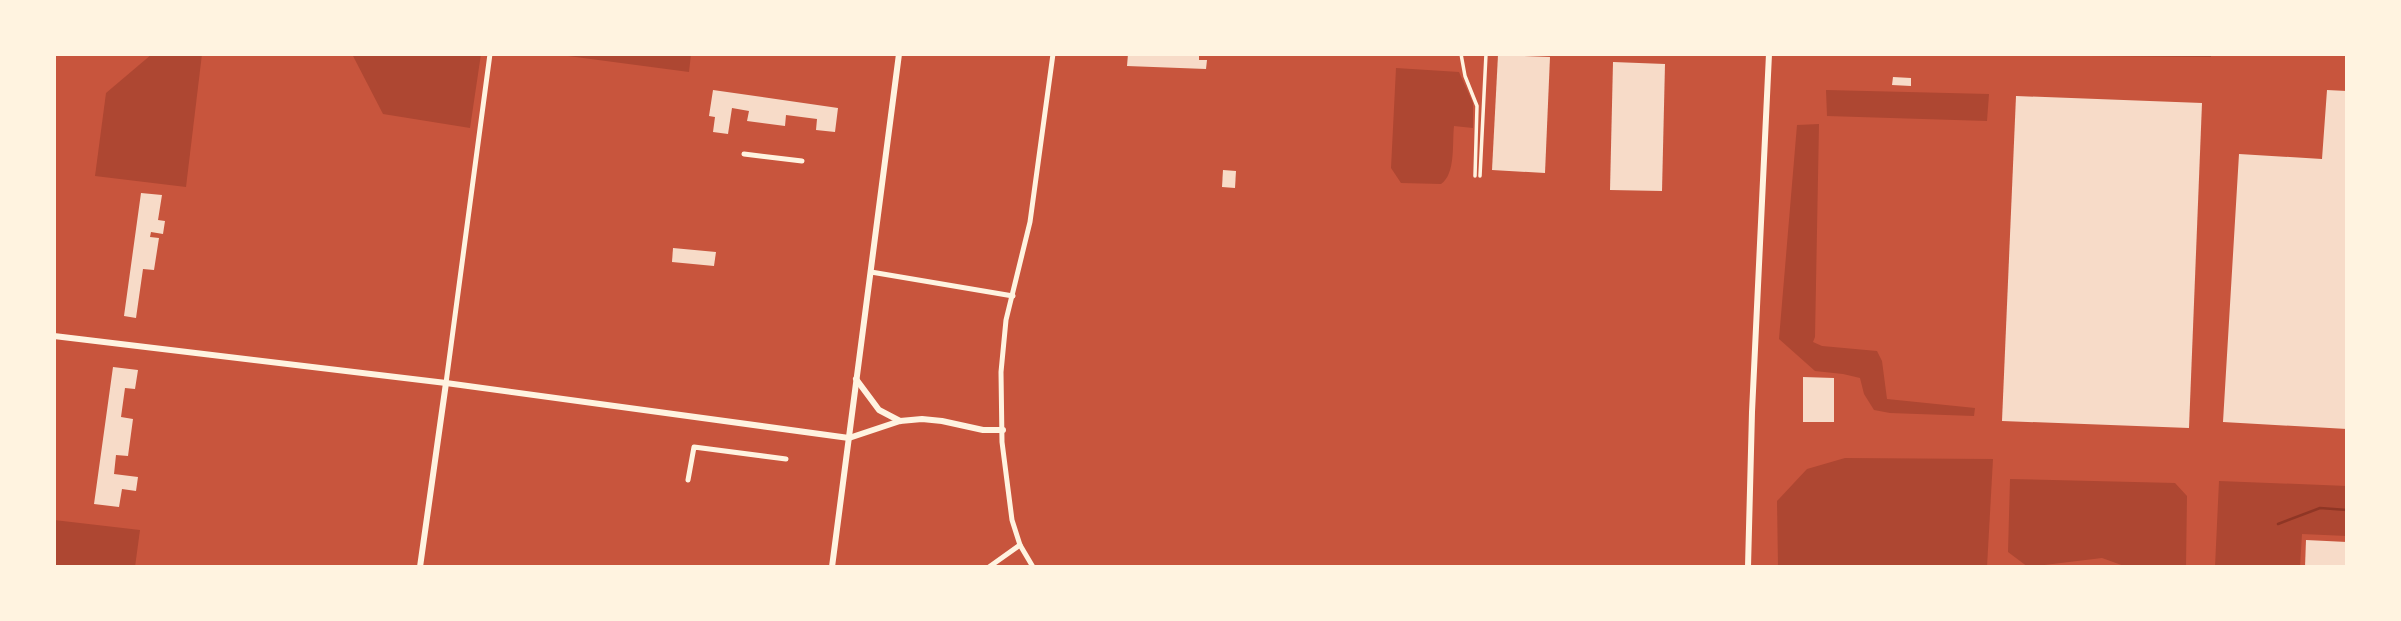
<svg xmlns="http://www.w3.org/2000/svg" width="2401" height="621" viewBox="0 0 2401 621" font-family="Poppins,sans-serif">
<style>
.green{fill:#ae4732}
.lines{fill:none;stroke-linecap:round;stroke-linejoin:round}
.stream{stroke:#8f3625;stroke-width:2.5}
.building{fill:#f7dbc8}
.pedestrian{stroke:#fff3e0;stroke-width:3.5}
.minor{stroke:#fff3e0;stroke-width:5}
.tertiary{stroke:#fff3e0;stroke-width:6}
</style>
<rect width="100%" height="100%" fill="#c8553d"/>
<g class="green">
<path d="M152,54H202L186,187L95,176L106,93Z"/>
<path d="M352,54H481L470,128L383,114Z"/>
<path d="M553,54H691L689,72Z"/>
<path d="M1823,54H2211V57Z"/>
<path d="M1396,68L1459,72L1473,103V128L1454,126C1452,143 1456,174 1441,184L1401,183L1391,168Z"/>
<path d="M1826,90L1989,94L1987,121L1827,116Z"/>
<path d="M1819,124L1815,337L1813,342L1822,346L1877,351L1882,361L1887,399L1975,408L1974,416L1890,413L1874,410L1864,394L1860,378L1843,374L1815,371L1779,339L1797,125Z"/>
<path d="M1845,458L1993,459L1987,567H1778L1777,501L1807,469Z"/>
<path d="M2010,479L2175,483L2187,496L2186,567H2127L2102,558L2028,567L2008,552Z"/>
<path d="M2219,481L2347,486V536L2302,534L2300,567H2215Z"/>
<path d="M54,520L140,530L135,567H54Z"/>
</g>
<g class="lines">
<path class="stream" d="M2278,524L2320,508L2347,510"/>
</g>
<g class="building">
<path d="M1128,54H1199V60H1207L1206,69L1127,66Z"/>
<path d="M1498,55L1550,57L1545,173L1492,170Z"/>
<path d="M1613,62L1665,64L1662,191L1610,190Z"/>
<path d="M1893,77L1911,78V86L1892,85Z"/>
<path d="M713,90L838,108L835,132L816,130L817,119L786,115L785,126L747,121L749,111L732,108L728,134L713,132L715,117L709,116Z"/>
<path d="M2327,90L2347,91V429L2223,422L2239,154L2322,159Z"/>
<path d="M2016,96L2202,103L2189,428L2002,421Z"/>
<path d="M1223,170L1236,171L1235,188L1222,187Z"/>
<path d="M141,193L162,195L158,220L165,221L163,234L151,232L150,237L159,238L154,270L143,269L136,318L124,316Z"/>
<path d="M673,248L716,252L714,266L672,262Z"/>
<path d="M113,367L138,370L135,389L125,388L121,417L133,419L128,456L116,455L114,474L138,477L136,491L122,489L119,507L94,504Z"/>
<path d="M1803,377L1834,378V422H1803Z"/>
<path d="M2306,540L2347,542V567H2305Z"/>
</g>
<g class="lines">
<g class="pedestrian">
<path d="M1461,54L1465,76L1477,106L1475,176"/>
<path d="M1480,176L1486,54"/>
</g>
<g class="minor">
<path d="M744,154L802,161"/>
<path d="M871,272L1013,296"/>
<path d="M446,383L490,54"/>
<path d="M688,480L694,447L786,459"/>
<path d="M989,567L1020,545"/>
<path d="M1033,567L1020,545L1012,520L1002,442L1001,372L1006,320L1030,222L1053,54"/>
</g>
<g class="tertiary">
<path d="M54,336L446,383L849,438L900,421L922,419L942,421L983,430H1003"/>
<path d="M856,379L879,410L900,421"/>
<path d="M420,567L446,383"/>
<path d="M832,567L899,54"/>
<path d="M1748,567L1752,412L1769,54"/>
</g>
</g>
<rect width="2401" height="621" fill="none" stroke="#fff3e0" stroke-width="112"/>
</svg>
